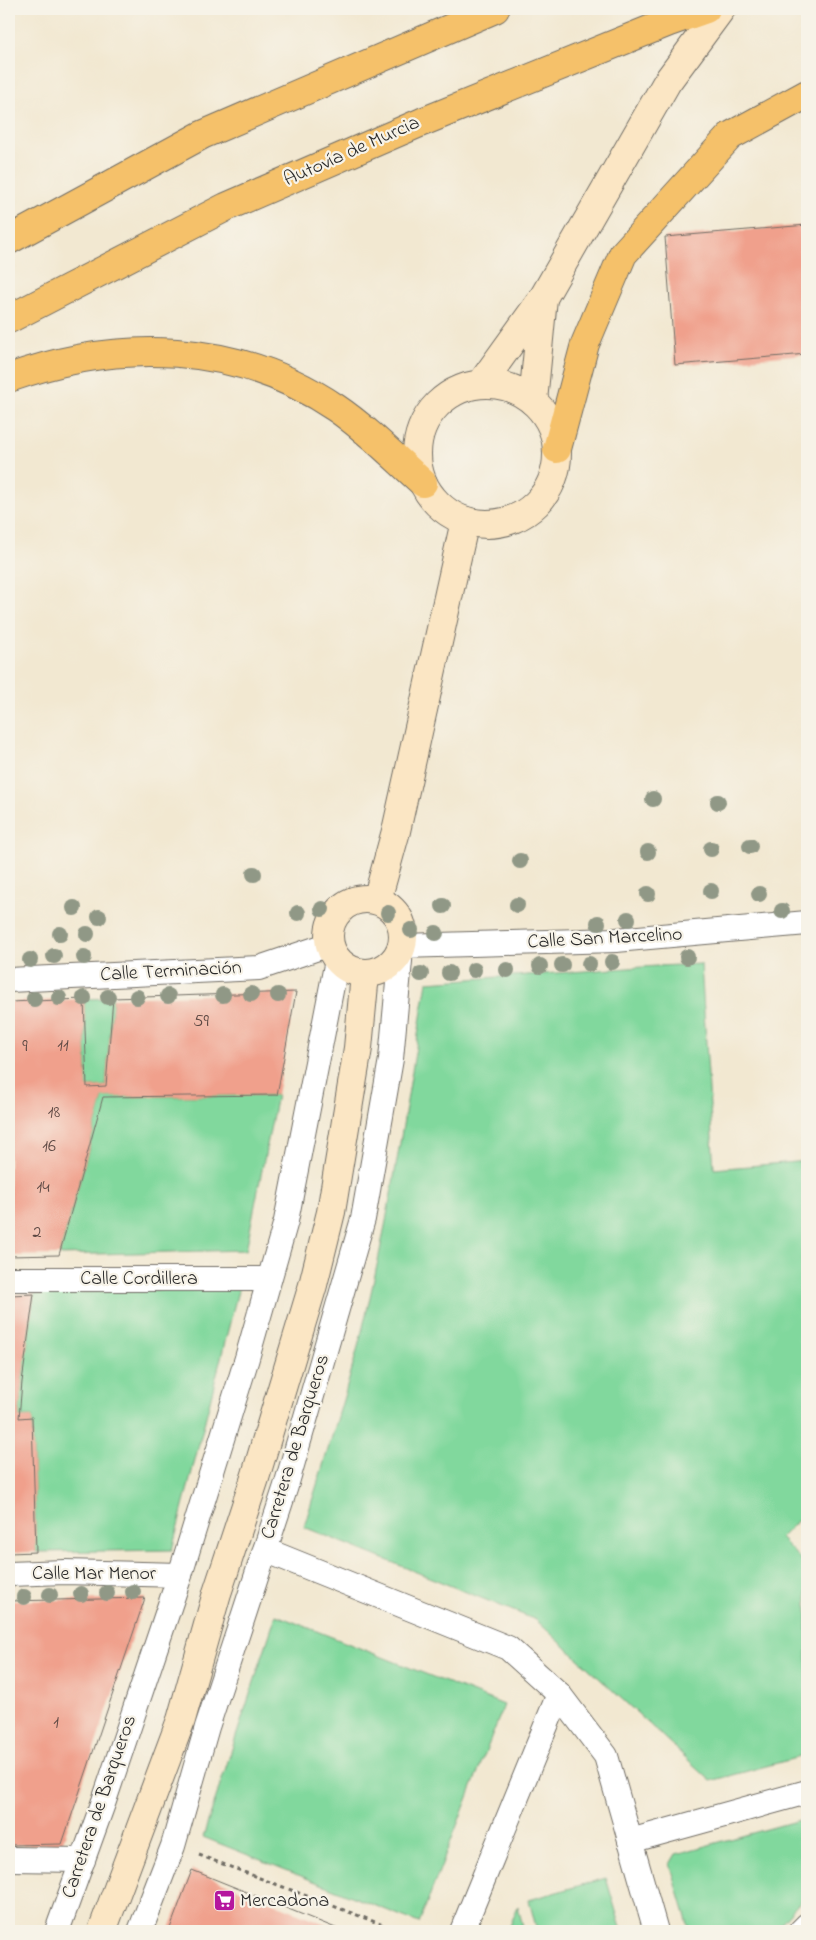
<svg xmlns="http://www.w3.org/2000/svg" width="816" height="1940" viewBox="0 0 816 1940" font-family="'Indie Flower',sans-serif">
<style>
.green{fill:#81d89d;stroke:#568264}
.building{fill:#f0a08c}
.lines{fill:none;stroke-linecap:round;stroke-linejoin:round}
.street-casing{stroke:#716d65;stroke-width:26}
.secondary-casing{stroke:#716d65;stroke-width:30}
.highway-casing{stroke:#716d65;stroke-width:30}
.path{stroke:#716d65;stroke-width:3;stroke-dasharray:4 4;stroke-linecap:butt}
.street{stroke:#fff;stroke-width:24}
.secondary{stroke:#fbe6c4;stroke-width:28}
.highway{stroke:#f5c16b;stroke-width:28}
.tree{fill:#909886}
.labels{text-anchor:middle;dominant-baseline:central;stroke-width:4.5;stroke-linejoin:round;paint-order:stroke}
.number-label{font-size:18px;fill:#5c4843}
.street-label{font-size:20px;fill:#2b2b2b;stroke:#f7f3e8}
.poi-label{font-size:20px;fill:#2b2b2b;stroke:#f7f3e8;text-anchor:start}
</style>
<rect width="100%" height="100%" fill="#f7f3e8"/>
<filter id="ink" filterUnits="userSpaceOnUse"><feTurbulence type="fractalNoise" baseFrequency=".02" numOctaves="2"/><feDisplacementMap in="SourceGraphic" scale="10" xChannelSelector="R" yChannelSelector="G"/><feConvolveMatrix kernelMatrix="1 2 1 2 8 2 1 2 1" color-interpolation-filters="sRGB"/></filter>
<filter id="wash" filterUnits="userSpaceOnUse"><feTurbulence type="fractalNoise" baseFrequency=".0096" numOctaves="4" result="noise"/><feDisplacementMap in="SourceGraphic" scale="20" xChannelSelector="R" yChannelSelector="G"/><feGaussianBlur stdDeviation="1.12" result="paint"/><feColorMatrix in="noise" values="0 0 0 0 0 0 0 0 0 0 0 0 0 0 0 0 0 1.4 0 .05"/><feComposite in="paint" operator="in"/></filter>
<g filter="url(#wash)">
<rect width="100%" height="100%" fill="#f2e8d1"/>
<g class="green">
<path d="M701,964L714,1169L807,1161V1511L780,1538L807,1566V1755L711,1781L536,1620L304,1527C326,1454 351,1381 368,1306C393,1199 408,1090 427,982L657,966Z"/>
<path d="M113,998L106,1086L87,1087L84,999Z"/>
<path d="M277,1095L246,1250L59,1255L103,1097Z"/>
<path d="M239,1287L172,1550L36,1552L32,1417H19L22,1382L34,1294Z"/>
<path d="M276,1615L504,1705L419,1923L203,1837Z"/>
<path d="M807,1818V1894L774,1931H690L670,1864L676,1854Z"/>
<path d="M606,1878L622,1931H537L529,1900Z"/>
<path d="M518,1906L524,1931H508Z"/>
</g>
<g id="blocks">
<g class="building">
<path d="M807,225V354L675,365L665,237Z"/>
<path d="M296,992L277,1095L103,1097L59,1255L9,1256V1002L84,999L87,1087L106,1086L113,998Z"/>
<path d="M34,1294L22,1382L19,1418L32,1417L36,1552L9,1553V1295Z"/>
<path d="M145,1598L62,1844L9,1845V1601Z"/>
<path d="M192,1870L343,1931H169Z"/>
</g>
</g>
</g>
<g filter="url(#ink)">
<use href="#blocks" fill-opacity="0" stroke="#716d65" stroke-width="1"/>
<g class="lines">
<defs>
<g id="street">
<path d="M402,946L616,940L807,923"/>
<path d="M9,980L259,968L330,944"/>
<path d="M9,1279H269"/>
<path d="M265,1550L508,1648L559,1694L606,1756L656,1931"/>
<path d="M9,1574L65,1572L180,1575"/>
<path d="M630,1841L807,1792"/>
<path d="M9,1859L83,1860"/>
<path d="M57,1931L104,1801L180,1575L247,1358L286,1221L337,960"/>
<path d="M140,1931L173,1846L207,1727L286,1486L363,1219L391,1059L401,950"/>
<path d="M462,1931L559,1694"/>
<path d="M801,1931L807,1925"/>
</g>
<g id="secondary">
<path d="M481,384L543,298L667,82L721,9"/>
<circle cx="487" cy="454" r="70"/>
<path d="M533,401L543,298"/>
<circle cx="366" cy="936" r="37"/>
<path d="M377,900L396,831L465,521"/>
<path d="M102,1931L181,1720L217,1593L255,1478L313,1285L331,1212L358,1048L365,974"/>
</g>
<g id="highway">
<path d="M9,240L202,135L495,9"/>
<path d="M9,319L226,207L422,122L669,22L706,9"/>
<path d="M9,378C119,338 237,341 336,408C367,429 395,458 423,483"/>
<path d="M557,449L585,344L623,254L730,136L807,94"/>
</g>
</defs>
<use href="#street" class="street-casing"/>
<use href="#secondary" class="secondary-casing"/>
<use href="#highway" class="highway-casing"/>
<path class="path" d="M199,1855L399,1931"/>
<use href="#street" class="street"/>
<use href="#secondary" class="secondary"/>
<use href="#highway" class="highway"/>
</g>
<g class="tree">
<circle cx="653" cy="799" r="8"/>
<circle cx="718" cy="802" r="8"/>
<circle cx="750" cy="846" r="8"/>
<circle cx="711" cy="849" r="8"/>
<circle cx="648" cy="852" r="8"/>
<circle cx="520" cy="861" r="8"/>
<circle cx="254" cy="874" r="8"/>
<circle cx="711" cy="891" r="8"/>
<circle cx="648" cy="894" r="8"/>
<circle cx="759" cy="894" r="8"/>
<circle cx="517" cy="905" r="8"/>
<circle cx="443" cy="906" r="8"/>
<circle cx="74" cy="908" r="8"/>
<circle cx="322" cy="909" r="8"/>
<circle cx="782" cy="911" r="8"/>
<circle cx="298" cy="913" r="8"/>
<circle cx="388" cy="913" r="8"/>
<circle cx="99" cy="917" r="8"/>
<circle cx="628" cy="919" r="8"/>
<circle cx="598" cy="923" r="8"/>
<circle cx="411" cy="930" r="8"/>
<circle cx="436" cy="933" r="8"/>
<circle cx="60" cy="934" r="8"/>
<circle cx="87" cy="934" r="8"/>
<circle cx="54" cy="956" r="8"/>
<circle cx="84" cy="957" r="8"/>
<circle cx="687" cy="957" r="8"/>
<circle cx="30" cy="960" r="8"/>
<circle cx="612" cy="962" r="8"/>
<circle cx="589" cy="964" r="8"/>
<circle cx="562" cy="965" r="8"/>
<circle cx="540" cy="966" r="8"/>
<circle cx="474" cy="970" r="8"/>
<circle cx="507" cy="970" r="8"/>
<circle cx="449" cy="973" r="8"/>
<circle cx="421" cy="974" r="8"/>
<circle cx="251" cy="994" r="8"/>
<circle cx="223" cy="995" r="8"/>
<circle cx="278" cy="995" r="8"/>
<circle cx="168" cy="996" r="8"/>
<circle cx="108" cy="997" r="8"/>
<circle cx="137" cy="997" r="8"/>
<circle cx="59" cy="998" r="8"/>
<circle cx="84" cy="998" r="8"/>
<circle cx="34" cy="999" r="8"/>
<circle cx="133" cy="1592" r="8"/>
<circle cx="107" cy="1593" r="8"/>
<circle cx="81" cy="1594" r="8"/>
<circle cx="50" cy="1595" r="8"/>
<circle cx="24" cy="1597" r="8"/>
</g>
</g>
<defs>
<symbol id="supermarket-square" viewBox="-11 -11 22 22"><rect x="-9" y="-9" width="18" height="18" rx="4" fill="#b5179e" stroke="#f7f3e8"/><path d="M-6-5.5h2.5l.6 2H6L4.5 2H-2.5L-4.4-4H-6ZM-1.5 3.2a1.3 1.3 0 1 0 .1 0ZM3 3.2a1.3 1.3 0 1 0 .1 0Z" fill="#fff"/></symbol>
</defs>
<g fill-rule="evenodd">
<use href="#supermarket-square" x="212" y="1888" width="25" height="25"/>
</g>
<g class="labels">
<g class="number-label">
<text x="201" y="1022">59</text>
<text x="63" y="1046">11</text>
<text x="25" y="1047">9</text>
<text x="54" y="1113">18</text>
<text x="49" y="1147">16</text>
<text x="43" y="1188">14</text>
<text x="37" y="1233">2</text>
<text x="56" y="1723">1</text>
</g>
<g class="street-label">
<text transform="translate(352 152) rotate(-24)">Autovía de Murcia</text>
<text transform="translate(605 939) rotate(-3)">Calle San Marcelino</text>
<text transform="translate(171 972) rotate(-3)">Calle Terminación</text>
<text x="139" y="1279">Calle Cordillera</text>
<text transform="translate(296 1447) rotate(-73)">Carretera de Barqueros</text>
<text x="94" y="1574">Calle Mar Menor</text>
<text transform="translate(100 1807) rotate(-71)">Carretera de Barqueros</text>
</g>
<g class="poi-label">
<text x="240" y="1901">Mercadona</text>
</g>
</g>
<rect width="816" height="1940" fill="none" stroke="#f7f3e8" stroke-width="30"/>
</svg>
